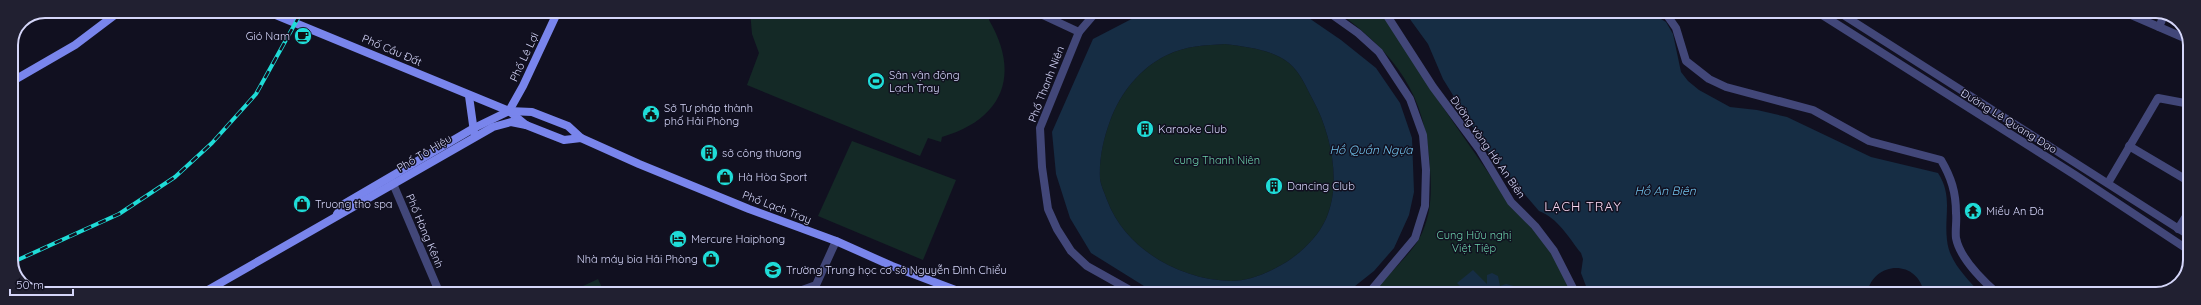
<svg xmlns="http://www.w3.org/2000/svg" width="2201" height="305" viewBox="0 0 2201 305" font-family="Quicksand,sans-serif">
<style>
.green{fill:#142926}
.water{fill:#162d44;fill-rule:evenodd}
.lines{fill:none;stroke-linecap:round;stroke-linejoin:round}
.minor{stroke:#424779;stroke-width:8}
.tertiary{stroke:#424779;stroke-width:8}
.secondary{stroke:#7985ec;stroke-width:8}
.rail-casing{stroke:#1fdcd7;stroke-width:4}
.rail{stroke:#111020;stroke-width:2.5;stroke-dasharray:8;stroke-linecap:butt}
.labels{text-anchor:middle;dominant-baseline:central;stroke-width:3;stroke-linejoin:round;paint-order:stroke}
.poi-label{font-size:11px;fill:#d5d6f9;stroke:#111020;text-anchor:start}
.street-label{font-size:11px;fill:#d5d6f9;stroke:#111020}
.park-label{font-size:11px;fill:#6bcfa9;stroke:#111020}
.water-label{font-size:12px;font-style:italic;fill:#71c2eb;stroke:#111020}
.quarter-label{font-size:13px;letter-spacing:1px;fill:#f9d7f1;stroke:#111020}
.rim{fill:none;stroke:#d5d6f9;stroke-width:2}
</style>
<rect width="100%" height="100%" fill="#111020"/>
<g class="green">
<path d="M750,11H991L989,20C1021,75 1003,119 942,137L941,142L928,138L920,156L747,85L759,53L752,34Z"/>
<path d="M1337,11H1383L1431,90L1510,204L1533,227L1563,269L1573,294H1370C1383,280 1410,255 1419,239C1431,217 1432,194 1430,169C1426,93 1396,55 1337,11Z"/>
<path d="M1225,44C1247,47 1271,49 1289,63C1301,73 1306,87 1313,100C1331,133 1342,183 1326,219C1318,237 1299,255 1283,264C1268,273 1248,281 1231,281C1180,280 1125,249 1107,200C1105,194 1101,186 1100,179C1099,158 1103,140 1110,121C1120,93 1140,68 1167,55C1185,46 1206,45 1225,44Z"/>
<path d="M852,141L956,180L923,260L818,216Z"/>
<path d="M598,279L605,294H586L583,286Z"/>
</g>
<g class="water">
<path d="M1147,11H1294L1303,14L1341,40L1376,68L1400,103L1412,138L1414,192L1409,215L1394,248L1374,271L1345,294H1177L1144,286L1091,253L1070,218L1056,174L1052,132L1093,39ZM1225,44C1247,47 1271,49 1289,63C1301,73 1306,87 1313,100C1331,133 1342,183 1326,219C1318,237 1299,255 1283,264C1268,273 1248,281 1231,281C1180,280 1125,249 1107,200C1105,194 1101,186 1100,179C1099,159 1103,140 1110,121C1120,93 1140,68 1167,55C1185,46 1206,45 1225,44Z"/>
<path d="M1404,11H1647L1666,22L1673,34L1681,72L1688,81L1699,90L1730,107L1757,110L1787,117L1871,157L1938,173C1953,196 1944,215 1947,240C1949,262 1967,278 1981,294H1924C1919,259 1873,260 1867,294H1589L1581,273L1583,259L1581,253C1569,238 1558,218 1539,211L1487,150L1443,79L1428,44Z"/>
<path d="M1473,270L1487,284V275L1492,273L1498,276L1500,286L1506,284L1514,286L1515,294H1468L1457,283Z"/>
</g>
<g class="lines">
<g class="minor">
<path d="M1034,11L1079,32"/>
<path d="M1097,11L1079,32L1040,128L1042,167L1048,209L1057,229L1071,251L1087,266L1137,294"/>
<path d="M1327,11L1358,33L1379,52L1410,99L1423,135L1426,170L1425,206L1415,238L1368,294"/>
<path d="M2122,11L2189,40"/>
<path d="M2159,27L2165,13"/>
<path d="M2129,146L2190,182"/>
<path d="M2108,183L2158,98L2190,104"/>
<path d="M2178,229L2190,210"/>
<path d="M791,294L816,285L836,241"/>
</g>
<g class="tertiary">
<path d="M1384,11L1433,87L1479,149L1511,202L1535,226L1554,251L1576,294"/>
<path d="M1664,11L1676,28L1686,61L1709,79L1726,87L1813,110L1869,141L1941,160C1951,177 1956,192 1956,213C1957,221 1955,230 1956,238C1960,259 1982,280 1998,294"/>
<path d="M1816,11L2075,175L2190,251"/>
<path d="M1837,11L2190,236"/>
<path d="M391,179L440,294"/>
</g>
<g class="secondary">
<path d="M266,11L509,111L526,125L564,140L581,138"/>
<path d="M11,82L75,45L120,11"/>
<path d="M469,96L474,132"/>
<path d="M509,111L523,86L558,11"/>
<path d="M337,214L344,204L474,128L509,111L532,112L568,126L581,138L639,164L749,209L836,241L892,266L966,294"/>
<path d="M201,294L493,127L511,122L526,125"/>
</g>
<defs>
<path id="rail" d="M11,263L119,214L175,177L212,143L256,94L302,11"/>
</defs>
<use href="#rail" class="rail-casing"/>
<use href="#rail" class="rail"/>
</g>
<defs>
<symbol id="cafe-disc" viewBox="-11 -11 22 22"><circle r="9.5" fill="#1fdcd7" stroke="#111020"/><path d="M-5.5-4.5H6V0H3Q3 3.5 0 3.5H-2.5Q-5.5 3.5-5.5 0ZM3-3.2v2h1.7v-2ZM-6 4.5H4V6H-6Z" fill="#111"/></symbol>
<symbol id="stadium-disc" viewBox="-11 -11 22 22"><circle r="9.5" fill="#1fdcd7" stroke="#111020"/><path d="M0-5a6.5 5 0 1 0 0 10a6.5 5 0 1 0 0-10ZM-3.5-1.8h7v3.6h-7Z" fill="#111"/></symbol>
<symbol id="civic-disc" viewBox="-11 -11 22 22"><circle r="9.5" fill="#1fdcd7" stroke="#111020"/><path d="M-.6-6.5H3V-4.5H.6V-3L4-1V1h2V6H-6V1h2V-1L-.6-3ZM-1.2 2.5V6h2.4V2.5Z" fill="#111"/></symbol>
<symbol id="building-disc" viewBox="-11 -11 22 22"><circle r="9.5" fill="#1fdcd7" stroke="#111020"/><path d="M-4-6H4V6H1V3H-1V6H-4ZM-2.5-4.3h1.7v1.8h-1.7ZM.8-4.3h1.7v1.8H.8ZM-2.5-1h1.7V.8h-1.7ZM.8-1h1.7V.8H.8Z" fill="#111"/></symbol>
<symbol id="shop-disc" viewBox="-11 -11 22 22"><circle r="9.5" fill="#1fdcd7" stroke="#111020"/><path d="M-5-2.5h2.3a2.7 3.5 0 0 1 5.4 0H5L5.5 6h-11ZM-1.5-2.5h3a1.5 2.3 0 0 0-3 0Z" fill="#111"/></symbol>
<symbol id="temple-disc" viewBox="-11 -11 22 22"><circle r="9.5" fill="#1fdcd7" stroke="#111020"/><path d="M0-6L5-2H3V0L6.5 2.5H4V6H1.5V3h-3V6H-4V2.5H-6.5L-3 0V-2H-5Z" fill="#111"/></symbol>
<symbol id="hotel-disc" viewBox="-11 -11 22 22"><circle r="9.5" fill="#1fdcd7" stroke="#111020"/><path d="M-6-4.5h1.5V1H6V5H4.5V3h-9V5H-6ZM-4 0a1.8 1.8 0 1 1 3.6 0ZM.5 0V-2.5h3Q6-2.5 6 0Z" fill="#111"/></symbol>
<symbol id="school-disc" viewBox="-11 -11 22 22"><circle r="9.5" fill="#1fdcd7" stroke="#111020"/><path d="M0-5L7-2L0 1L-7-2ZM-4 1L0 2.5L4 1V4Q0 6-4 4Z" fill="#111"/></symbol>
</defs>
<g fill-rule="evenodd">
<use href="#cafe-disc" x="293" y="26" width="20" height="20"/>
<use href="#stadium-disc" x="866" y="71" width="20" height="20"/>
<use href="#civic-disc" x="641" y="104" width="20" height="20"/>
<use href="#building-disc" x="1135" y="119" width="20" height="20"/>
<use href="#building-disc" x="699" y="143" width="20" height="20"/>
<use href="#shop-disc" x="715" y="167" width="20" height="20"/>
<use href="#building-disc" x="1264" y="176" width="20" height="20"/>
<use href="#shop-disc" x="292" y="194" width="20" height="20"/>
<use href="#temple-disc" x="1963" y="201" width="20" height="20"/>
<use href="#hotel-disc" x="668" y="229" width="20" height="20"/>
<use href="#shop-disc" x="701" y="249" width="20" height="20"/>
<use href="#school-disc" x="763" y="260" width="20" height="20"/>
</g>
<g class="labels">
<g class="poi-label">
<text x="290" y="36" text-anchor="end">Gió Nam</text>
<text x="889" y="75">Sân vận động<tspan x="889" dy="13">Lạch Tray</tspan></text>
<text x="664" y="108">Sở Tư pháp thành<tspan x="664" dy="13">phố Hải Phòng</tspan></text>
<text x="1158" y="129">Karaoke Club</text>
<text x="722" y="153">sở công thương</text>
<text x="738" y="177">Hà Hòa Sport</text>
<text x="1287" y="186">Dancing Club</text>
<text x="315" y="204">Truong tho spa</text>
<text x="1986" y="211">Miếu An Đà</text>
<text x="691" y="239">Mercure Haiphong</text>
<text x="698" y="259" text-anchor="end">Nhà máy bia Hải Phòng</text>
<text x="786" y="270">Trường Trung học cơ sở Nguyễn Đình Chiểu</text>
</g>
<g class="street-label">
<text transform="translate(392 50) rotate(23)">Phố Cầu Đất</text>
<text transform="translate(524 57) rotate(-65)">Phố Lê Lợi</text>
<text transform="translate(1046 84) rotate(-69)">Phố Thanh Niên</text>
<text transform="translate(2009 121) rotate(32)">Đường Lê Quang Đạo</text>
<text transform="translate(1488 147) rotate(55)">Đường vòng Hồ An Biên</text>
<text transform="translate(424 153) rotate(-31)">Phố Tô Hiệu</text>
<text transform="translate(777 207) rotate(21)">Phố Lạch Tray</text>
<text transform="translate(425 231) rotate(67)">Phố Hàng Kênh</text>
</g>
<g class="park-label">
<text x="1217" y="160">cung Thanh Niên</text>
<text x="1474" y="235">Cung Hữu nghị<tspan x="1474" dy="13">Việt Tiệp</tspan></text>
</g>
<g class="water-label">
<text x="1371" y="149">Hồ Quần Ngựa</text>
<text x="1665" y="190">Hồ An Biên</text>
</g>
<g class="quarter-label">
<text x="1583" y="206">LẠCH TRAY</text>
</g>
</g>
<path d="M0 0H2201V305H0ZM45 18H2156A27 27 0 0 1 2183 45V260A27 27 0 0 1 2156 287H45A27 27 0 0 1 18 260V45A27 27 0 0 1 45 18Z" fill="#212031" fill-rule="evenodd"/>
<path class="rim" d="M45 18H2156A27 27 0 0 1 2183 45V260A27 27 0 0 1 2156 287H45A27 27 0 0 1 18 260V45A27 27 0 0 1 45 18Z"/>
<path d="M10 289v6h63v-6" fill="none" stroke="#d5d6f9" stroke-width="2"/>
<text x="16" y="289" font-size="12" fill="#d5d6f9" stroke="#111020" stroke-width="3" paint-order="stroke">50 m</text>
</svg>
